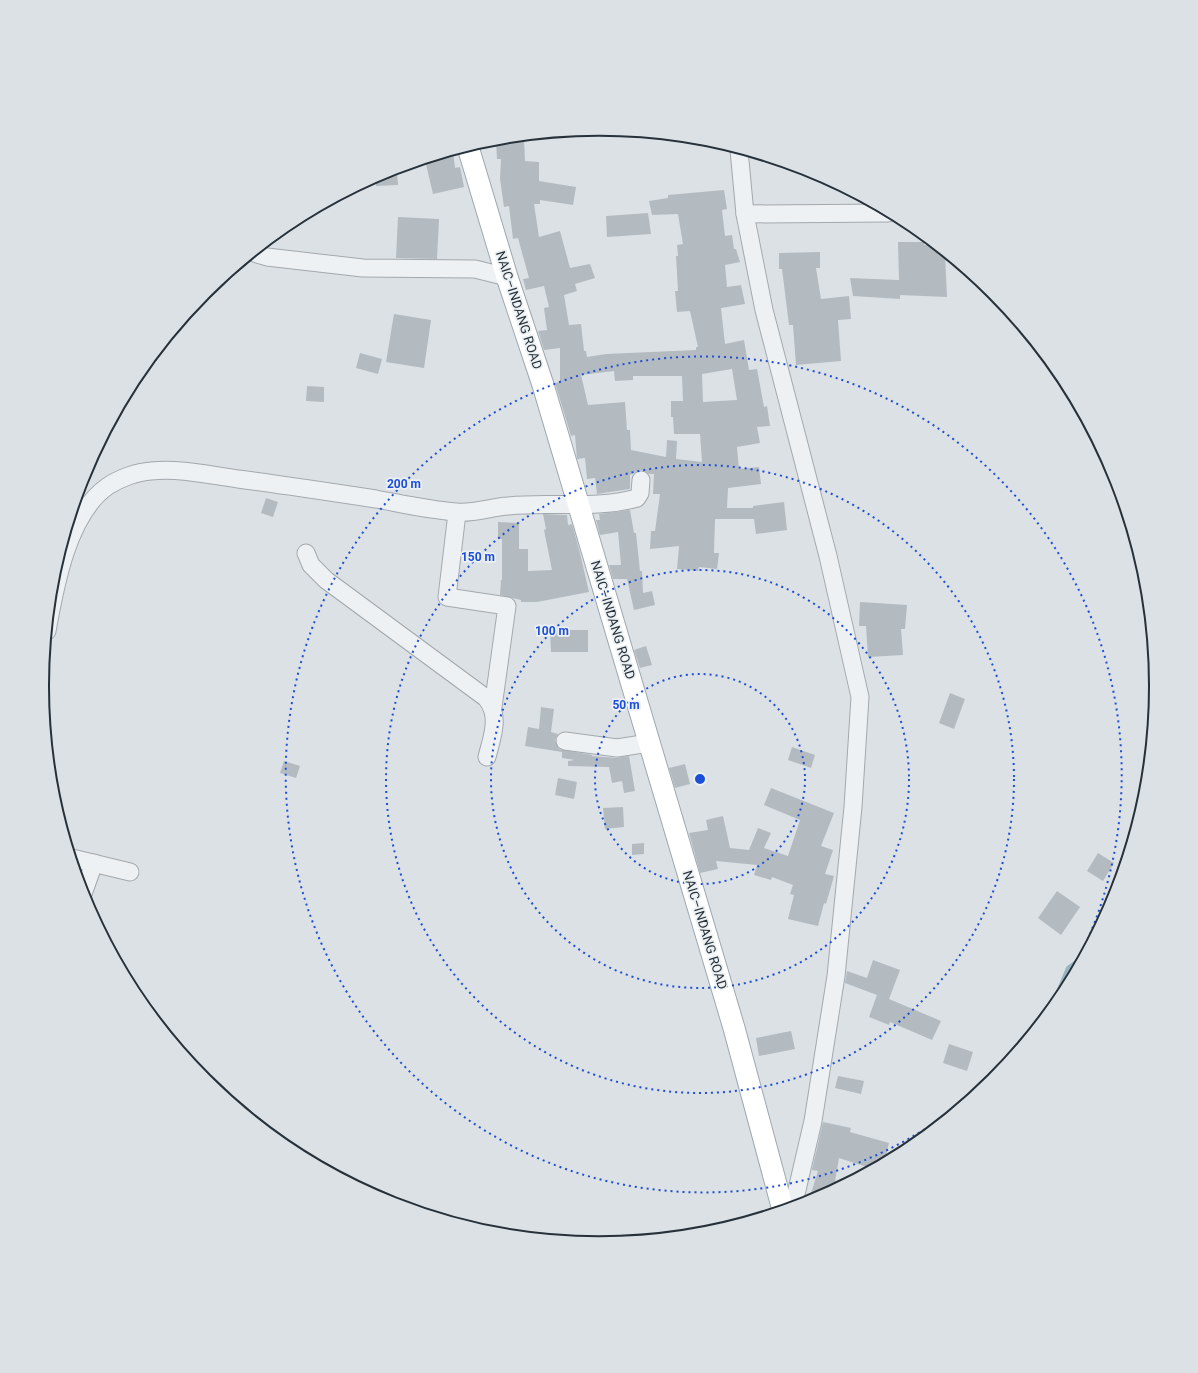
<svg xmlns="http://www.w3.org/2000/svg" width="1198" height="1373" viewBox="0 0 1198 1373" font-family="Roboto,sans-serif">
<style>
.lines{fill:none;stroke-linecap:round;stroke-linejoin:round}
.stream{stroke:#98b5c4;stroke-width:4}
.building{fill:#b3bbc1;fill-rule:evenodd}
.minor-casing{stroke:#a2a9ae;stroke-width:19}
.major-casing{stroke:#9ca8b0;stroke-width:23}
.minor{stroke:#eef1f4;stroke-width:17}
.major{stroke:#fff;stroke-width:21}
.ring{fill:none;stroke:#1d4ed8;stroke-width:2;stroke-dasharray:2 4}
.labels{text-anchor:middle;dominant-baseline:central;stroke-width:3.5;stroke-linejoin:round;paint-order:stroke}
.street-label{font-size:13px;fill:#27313a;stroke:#ebf0f3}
.rim{fill:none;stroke:#27313a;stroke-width:2}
.centre{fill:#1d4ed8;stroke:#ebf0f3;stroke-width:2}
.ring-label{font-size:12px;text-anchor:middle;font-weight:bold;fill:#1d4ed8;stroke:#ebf0f3;stroke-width:3.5;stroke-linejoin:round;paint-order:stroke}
</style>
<rect width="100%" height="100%" fill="#dce1e5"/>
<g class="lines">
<path class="stream" d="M1060,998L1057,994L1068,968L1082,958"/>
</g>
<g class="building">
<path d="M524,140L525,161L539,162V181L576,187L573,205L540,200V204H534L539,237L560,231L570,268L590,264L595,278L575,284L577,291L564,295L569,325L581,324L584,351H586L587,357L606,354L696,350V347H698L690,311L677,312L675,291H678L676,256H678L677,245L683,244L678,214L652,215L649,201L668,198V195L724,190L727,209L722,210L725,236L732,235L734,249H736L740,262L725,265L727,287L741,285L745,304L721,308L725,344L744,340L749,370L757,369L764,407L767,406L770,426L757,427L760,443L737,447L739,469L759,467L761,484L728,488L727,508H753V506L784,502L787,530L756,534L754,519H715L714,553H719L717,569L699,567L698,571L677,569L679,546L650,549L651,531H655L660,494H653L654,474H649L642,470L637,471L630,475V489L597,494L595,478L587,479L585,458L577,459L575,435L571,436L555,383L560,382V348L544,350L538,331L547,330L544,308L549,307L544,286L526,290L523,279L529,278L518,238L513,239L509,206L504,207L500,179L501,159H497L496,141ZM732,369L737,400L703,402L702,374ZM614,371L615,381L633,380V376H682L683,401H671V417H673L674,434H700L702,462L676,459L677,441L667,440L666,457L631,450L630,430H627L625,402L588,405L581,375Z"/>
<path d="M453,152L455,168L460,167L464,187L433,194L425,160Z"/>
<path d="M386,172H397L398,185L376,186V177Z"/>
<path d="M648,213L651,234L607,237L606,216Z"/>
<path d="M398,217L439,219L437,259L396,258Z"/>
<path d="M898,242H924V245H934L945,254L947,297L900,295V299L853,296L850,278L899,280Z"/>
<path d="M820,252V268H816L821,299L849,296L851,319L838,320L841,361L796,365L793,325H789L782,269H779V253Z"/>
<path d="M394,314L431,320L424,368L386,362Z"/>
<path d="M360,353L382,359L378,374L356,368Z"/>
<path d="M307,386L324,387V402L306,401Z"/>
<path d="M266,498L278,502L273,517L261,513Z"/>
<path d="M630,510L634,533H636L640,571H642L643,593L652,591L655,605L634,610L627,579H613L609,565H621L618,532L600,535L596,520H600L599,514Z"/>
<path d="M543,514L567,515L568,525L572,524L580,553L589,592L537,602H521V600L500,595L501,580H502V539H498V522L519,523V549H528V571L552,570L544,530L546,529Z"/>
<path d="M860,602L907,605L905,629H901L903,655L868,657L866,626H859Z"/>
<path d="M550,630H588V652H551Z"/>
<path d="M646,646L652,665L640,668L634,650Z"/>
<path d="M950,693L965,699L954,729L939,723Z"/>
<path d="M541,707L554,709L551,732L558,734L555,740L559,749L592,755V756L616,758L629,756L635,791L624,793L622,781L612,783L609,767L568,766V761L575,760L562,758V752L525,746L528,727L539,729Z"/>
<path d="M792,747L815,755L811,768L788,760Z"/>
<path d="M284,761L300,766L296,778L280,773Z"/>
<path d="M685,764L690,784L675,788L669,768Z"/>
<path d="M558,778L577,782L574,799L555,795Z"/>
<path d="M771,788L834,813L821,846L833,850L825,874L834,876L826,904L824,903L818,926L788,919L794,895L790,894L793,885L772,877L771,880L754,875L757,865L716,861L718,869L700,873L689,833L708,830L706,820L723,816L730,848L749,850L758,828L771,833L764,848L788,856L800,820L764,805Z"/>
<path d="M623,807L624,827L605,829L603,808Z"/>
<path d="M644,843V854L632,855V844Z"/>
<path d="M1098,853L1114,863L1103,881L1087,871Z"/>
<path d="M1057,891L1080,907L1061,935L1038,918Z"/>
<path d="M873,960L900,970L889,999L941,1021L932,1040L890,1022L889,1025L869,1017L877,995L845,983L847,971L867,978Z"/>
<path d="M791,1031L795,1049L759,1056L756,1038Z"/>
<path d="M949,1044L973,1052L967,1071L943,1063Z"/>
<path d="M838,1076L864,1081L861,1094L835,1088Z"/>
<path d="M823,1122L851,1128L850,1132L889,1143L884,1163L876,1161L873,1169L839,1158L835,1181L844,1184L808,1203L818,1171L812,1170Z"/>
</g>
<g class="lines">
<defs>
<g id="minor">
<path d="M739,150L745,214L764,310L828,556L860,697L853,807L836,976L813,1121L793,1207"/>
<path d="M745,214L888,213"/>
<path d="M254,253L267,257L363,268L475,269L507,277"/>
<path d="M457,513L447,597L507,606L493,707"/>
<path d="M306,553L311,565L326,580L486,698C501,716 492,737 487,757"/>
<path d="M47,631C55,586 68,513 108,486C120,478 137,472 151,471C180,468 209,475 238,479C284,485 330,492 376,499C403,504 429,510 456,512C473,514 491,507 508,506C550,501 595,510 637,498L640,493L641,480"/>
<path d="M565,741L617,748L649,743"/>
<path d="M72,858L130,872"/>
<path d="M83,894L94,863"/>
</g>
<path id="major" d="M468,147L507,277L543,385L734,1028L783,1210"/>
</defs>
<use href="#minor" class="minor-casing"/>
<use href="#major" class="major-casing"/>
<use href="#minor" class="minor"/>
<use href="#major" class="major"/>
</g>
<g class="ring">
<circle cx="700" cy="779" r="105"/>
<circle cx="700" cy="779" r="209"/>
<circle cx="700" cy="779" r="314"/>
<path d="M1008 1061A418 418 0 1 1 1036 1028"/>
</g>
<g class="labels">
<g class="street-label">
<text transform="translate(519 310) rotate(72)">NAIC–INDANG ROAD</text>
<text transform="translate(613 620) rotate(73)">NAIC–INDANG ROAD</text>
<text transform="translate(705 930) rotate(73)">NAIC–INDANG ROAD</text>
</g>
</g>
<path d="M0 0H1198V1373H0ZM49 686a550 550 0 1 1 1100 0a550 550 0 1 1-1100 0Z" fill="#dbe1e4" fill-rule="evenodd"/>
<path class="rim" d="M49 686a550 550 0 1 1 1100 0a550 550 0 1 1-1100 0Z"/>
<circle cx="700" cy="779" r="6" class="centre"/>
<g class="ring-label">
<text x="404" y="488">200 m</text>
<text x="478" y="561">150 m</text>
<text x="552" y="635">100 m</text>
<text x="626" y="709">50 m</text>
</g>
</svg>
